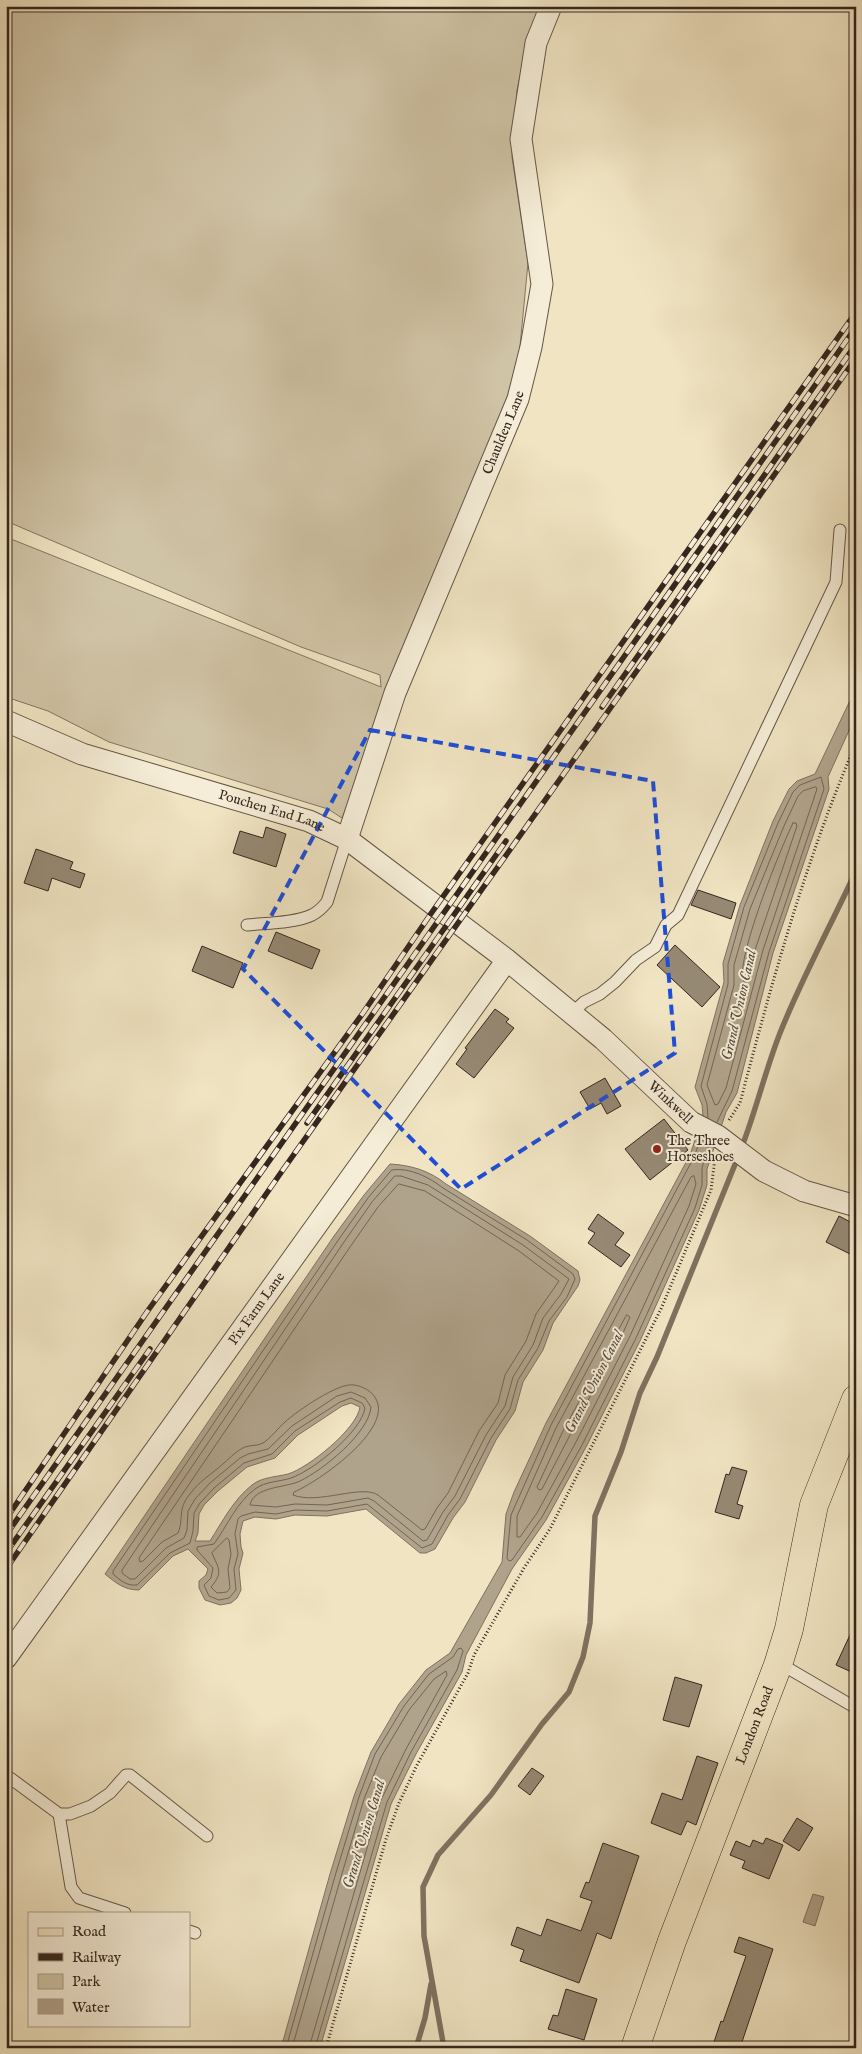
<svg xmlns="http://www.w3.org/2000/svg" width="862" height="2054" viewBox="0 0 862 2054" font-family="'IM FELL English',serif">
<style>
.green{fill:#d0c4a6;stroke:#827562}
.water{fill:#b0a38b;stroke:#7f7160;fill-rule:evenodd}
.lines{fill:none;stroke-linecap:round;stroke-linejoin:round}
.shore{stroke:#726455;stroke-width:1}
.stream{stroke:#7f7160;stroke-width:5.5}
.building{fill:#968974;stroke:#35261f}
.service-casing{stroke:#645648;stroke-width:13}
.minor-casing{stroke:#645648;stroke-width:23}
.primary-casing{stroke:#35261f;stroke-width:29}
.path{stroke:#35261f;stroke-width:3;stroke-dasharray:1 2.5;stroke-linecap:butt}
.service{stroke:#f5edd7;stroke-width:11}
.minor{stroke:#f5edd7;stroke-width:21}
.primary{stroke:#f0e4c2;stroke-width:28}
.rail-casing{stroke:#35261f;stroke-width:5.5}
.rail{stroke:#f5edd7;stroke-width:4;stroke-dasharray:11;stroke-linecap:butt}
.marked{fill:none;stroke:#1d4ed8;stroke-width:4;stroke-dasharray:10 6;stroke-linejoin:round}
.poi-dot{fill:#8f2418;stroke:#f5edd7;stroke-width:2}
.labels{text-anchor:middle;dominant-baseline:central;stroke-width:4;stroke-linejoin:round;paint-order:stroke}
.street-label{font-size:14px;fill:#35261f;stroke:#f5edd7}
.poi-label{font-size:14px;fill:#35261f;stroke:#f5edd7;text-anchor:start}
.water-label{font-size:15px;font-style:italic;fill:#5a4c3f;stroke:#f5edd7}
</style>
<rect width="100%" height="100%" fill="#f0e4c2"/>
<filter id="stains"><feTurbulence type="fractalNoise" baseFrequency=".004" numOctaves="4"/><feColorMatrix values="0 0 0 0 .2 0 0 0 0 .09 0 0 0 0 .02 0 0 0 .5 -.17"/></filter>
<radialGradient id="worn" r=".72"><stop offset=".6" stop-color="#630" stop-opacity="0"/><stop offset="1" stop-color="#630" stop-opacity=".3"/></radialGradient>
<path class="green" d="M6,6H542L529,36L517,90L512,157L528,263L518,367L481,469L342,818L328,809L109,742L48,711L6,697V537L381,687L380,675L301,647L6,521Z"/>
<g class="water">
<path d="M856,688V715L828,777L829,789L773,953L737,1093L726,1112L707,1169V1185L699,1210L640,1341L586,1447L546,1520L512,1569L466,1655L462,1672L416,1754L391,1804L320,2048H281L330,1874L354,1796L371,1752L399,1704L426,1670L450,1653L502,1562L506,1514L514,1492L546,1423L690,1155L703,1116L702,1105L695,1087L724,982L723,963L740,905L773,821L789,789L797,781L815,774Z"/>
<path d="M390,1164C411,1165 430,1171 446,1184L530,1236L578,1271L580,1280L578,1286L553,1323L543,1350L523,1382L515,1411L496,1440L465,1502L453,1518L435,1549L426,1553H420L366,1509L327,1516L295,1515L276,1519L255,1517L243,1521L240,1534L241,1547L243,1553L239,1569L241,1590L237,1598L231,1603L220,1605L205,1600L199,1588V1581L206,1575L208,1569L188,1549L173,1556L139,1590C124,1590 116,1583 105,1574L334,1236L364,1195ZM351,1403L360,1407C357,1429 308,1468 288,1474C276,1477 262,1477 252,1485C234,1499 222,1522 210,1541H195L198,1533L199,1514L204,1505L218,1491L247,1467L275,1458L298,1435L342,1406Z"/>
<path d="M813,1894L824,1897L815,1926L803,1922Z"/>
</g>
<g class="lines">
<g class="shore">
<path d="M816,787L817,789L763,950L726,1088L718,1104L715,1105L707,1085L734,985V965L750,909L784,826L798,796L803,791Z"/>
<path d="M793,823H796L797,826L756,947L747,980L744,982C733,965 782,845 793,823Z"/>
<path d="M708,1118L707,1104L701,1086L728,984V964L744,907L778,823L793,792L800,785L821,777L824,789L769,952L732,1091L717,1122"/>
<path d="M700,1140L694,1157L551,1425L511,1515L507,1558L509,1561L512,1560L542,1517L582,1445L636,1338L695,1208L702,1185V1168L709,1145"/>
<path d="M392,1170C410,1167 430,1178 443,1188L527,1240L573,1274L575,1279L567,1297L549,1321L538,1348L518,1380L510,1409L491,1438L460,1499L448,1515L432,1544L422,1548L367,1504L327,1511L295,1510L276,1514L255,1512L241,1516L238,1519L235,1534L238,1554L234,1569L236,1590L229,1598L219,1600L209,1596L204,1585L211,1578L213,1568L197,1550V1547L214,1544C227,1526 237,1502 255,1489C266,1481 279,1482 291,1478C314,1470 361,1432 365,1408L362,1403L351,1398L340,1402L295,1431L272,1454L244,1463L214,1488L200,1503L194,1513L193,1531L190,1543L170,1553L137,1585C127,1586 121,1581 113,1574V1571L339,1239L368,1198Z"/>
<path d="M395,1176H401L428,1185L523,1245L569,1279L561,1294L543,1318L533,1345L513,1377L505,1406L486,1435L455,1496L443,1512L427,1540L423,1541L374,1501L368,1498L327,1505L295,1504L276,1507L250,1505C254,1486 286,1488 300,1481C323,1470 369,1433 371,1407L365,1398L351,1392L337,1396L292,1426L268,1449L248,1454L240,1458L210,1483L195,1499L188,1511L187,1530L184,1538L166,1548L135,1579H130L122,1573V1570L344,1242L372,1202Z"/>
<path d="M694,1176L696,1184L689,1206L630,1336L576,1442L537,1513L520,1537H517V1516L556,1428L691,1177Z"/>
<path d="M399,1184L425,1191L519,1251L559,1281L536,1314L526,1341L505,1375L498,1403L479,1431L448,1493L437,1508L425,1529L422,1530L378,1495C361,1484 318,1505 293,1495L294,1492C318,1482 393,1430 376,1399C372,1391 362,1386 354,1385C339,1382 297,1411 285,1422C278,1428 271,1438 263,1443C258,1446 250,1445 245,1447C236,1451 231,1457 224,1463C212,1474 199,1481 190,1494C177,1509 184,1519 178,1533L162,1542L143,1561L140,1562L139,1558L350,1247L378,1207Z"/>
<path d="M627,1315L630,1317L623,1333L542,1489L539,1490L537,1487L563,1431Z"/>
<path d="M227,1538L229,1540L231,1554L228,1569L230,1588L227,1592L217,1593L211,1587C224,1572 218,1568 212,1553Z"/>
<path d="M286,2048L335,1876L359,1797L375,1754L404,1706L429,1674L453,1657L458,1649L461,1648L463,1651L457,1670L411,1752L387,1802L315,2048"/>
<path d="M292,2048L341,1877L364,1799L381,1757L409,1710L434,1679L446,1671L447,1675L406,1749L381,1800L309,2048"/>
</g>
<g class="stream">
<path d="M741,1149C756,1111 765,1071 780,1033C802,978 831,925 856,871"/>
<path d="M416,2048L425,2018L431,1984"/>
<path d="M444,2048L424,1936L423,1887L438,1855L491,1795L542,1724L569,1692L583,1657L590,1623L595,1516L621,1452L640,1393L657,1357L738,1157"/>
</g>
</g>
<g class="building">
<path d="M266,827L286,834L276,867L233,853L240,831L263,838Z"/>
<path d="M36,849L73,862L70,869L85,874L80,888L52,878L48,891L24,883Z"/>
<path d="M698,890L736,903L731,919L691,905Z"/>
<path d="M276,932L320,950L312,969L268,951Z"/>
<path d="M675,945L720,987L702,1007L657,965Z"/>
<path d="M202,946L243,963L233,988L192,971Z"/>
<path d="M495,1009L509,1019L506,1022L514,1028L474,1078L456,1064L467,1049L465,1048Z"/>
<path d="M605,1078L621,1106L607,1114L601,1103L590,1109L580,1092Z"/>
<path d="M664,1119L688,1150L650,1180L625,1149Z"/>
<path d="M598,1214L624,1233L615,1245L630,1255L621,1267L588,1243L595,1233L588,1229Z"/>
<path d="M839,1216L856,1225V1257L826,1242Z"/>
<path d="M732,1467L747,1471L737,1504L743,1506L739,1519L715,1512L726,1474L729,1475Z"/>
<path d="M856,1622V1674L836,1665Z"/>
<path d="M675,1677L702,1685L689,1727L663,1720Z"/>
<path d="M697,1756L718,1763L696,1825L687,1821L681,1835L651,1823L662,1793L682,1800Z"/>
<path d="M532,1768L544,1776L530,1795L518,1786Z"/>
<path d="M797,1818L813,1828L799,1851L783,1841Z"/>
<path d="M766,1838L783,1845L769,1879L742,1868L745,1861L730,1855L736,1841L750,1847L753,1840L763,1844Z"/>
<path d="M603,1843L639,1856L611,1939L597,1933L579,1983L520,1961L524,1950L511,1945L517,1927L541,1936L547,1919L581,1931L592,1901L580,1897L586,1882L589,1883Z"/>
<path d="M739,1937L773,1949L740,2048H712L721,2021L723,2022L746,1956L734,1952Z"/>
<path d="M566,1989L597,1999L584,2040L548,2029L553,2015L558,2016Z"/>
</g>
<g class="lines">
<defs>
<g id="service">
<path d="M247,925C266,923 295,923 312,915C318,912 323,907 327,902L347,839"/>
<path d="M572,1013L584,1002L600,994L615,982L636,960L655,947L666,925L678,915L836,582L840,530"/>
<path d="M778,1665L791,1670L856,1708"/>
<path d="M6,1775L59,1814H70L91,1806L110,1793L126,1775H130L207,1836"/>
<path d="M59,1814L71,1887L79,1898L125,1913"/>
<path d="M189,1931L195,1933"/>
</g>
<g id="minor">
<path id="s1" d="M6,721L82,754L309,821L347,839L507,960L603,1039L691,1122L718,1136L764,1171L804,1191L856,1206"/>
<path id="s2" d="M347,839L395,693L518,399L531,347L542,284L521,139L536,43L551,6"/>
<path id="s3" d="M6,1658L507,960"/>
</g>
<g id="primary">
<path id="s4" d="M635,2048L672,1941L778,1665L789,1629L814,1505L856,1399"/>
</g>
</defs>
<use href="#service" class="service-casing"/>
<use href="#minor" class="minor-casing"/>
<use href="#primary" class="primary-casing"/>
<g class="path">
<path d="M729,1120L740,1103C772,981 806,859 856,743"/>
<path d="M326,2048L386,1839L399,1803L417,1765L468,1673L474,1655L524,1568L550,1529L661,1309L711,1190L715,1158"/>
</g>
<use href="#service" class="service"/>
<use href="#minor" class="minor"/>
<use href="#primary" class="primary"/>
<defs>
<g id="rail">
<path d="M602,707L856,344"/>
<path d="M307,1123L506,841"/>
<path d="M6,1519L149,1309L363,1013L430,915L856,312"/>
<path d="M6,1535L856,327"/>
<path d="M6,1553L150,1349"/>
<path d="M6,1569L280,1174L653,648L856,358"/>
</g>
</defs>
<use href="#rail" class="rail-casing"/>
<use href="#rail" class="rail"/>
</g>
<path class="marked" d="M370,730L653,781L675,1053L461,1189L243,969Z"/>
<circle class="poi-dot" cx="657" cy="1149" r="5"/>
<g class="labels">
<g class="street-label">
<text stroke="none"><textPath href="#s2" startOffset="436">Chaulden Lane</textPath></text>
<text stroke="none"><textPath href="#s1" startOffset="281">Pouchen End Lane</textPath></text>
<text stroke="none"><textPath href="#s1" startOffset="779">Winkwell</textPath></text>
<text stroke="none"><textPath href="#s3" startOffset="430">Pix Farm Lane</textPath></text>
<text stroke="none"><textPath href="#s4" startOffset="344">London Road</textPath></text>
</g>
<g class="poi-label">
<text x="667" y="1141">The Three<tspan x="667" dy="16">Horseshoes</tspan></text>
</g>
<g class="water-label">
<text transform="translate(739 1005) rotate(-77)">Grand Union Canal</text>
<text transform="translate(594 1382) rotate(-63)">Grand Union Canal</text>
<text transform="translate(364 1834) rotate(-73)">Grand Union Canal</text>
</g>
</g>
<rect width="862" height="2054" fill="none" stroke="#f0e4c2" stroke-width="25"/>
<rect x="8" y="8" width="847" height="2039" fill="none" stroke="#35261f" stroke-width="2.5"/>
<rect x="12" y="12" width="837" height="2029" fill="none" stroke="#35261f"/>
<rect x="28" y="1912" width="162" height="115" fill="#f5edd7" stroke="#a89d8d"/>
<rect x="38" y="1928" width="25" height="8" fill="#f0e4c2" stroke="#a89d8d"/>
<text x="72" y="1936" font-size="15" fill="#35261f">Road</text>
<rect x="38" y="1953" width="25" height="8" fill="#35261f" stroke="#a89d8d"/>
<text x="72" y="1962" font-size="15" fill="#35261f">Railway</text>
<rect x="38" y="1974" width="25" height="15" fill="#d0c4a6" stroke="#a89d8d"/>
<text x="72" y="1986" font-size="15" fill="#35261f">Park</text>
<rect x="38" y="1999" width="25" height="15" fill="#b0a38b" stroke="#a89d8d"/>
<text x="72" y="2012" font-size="15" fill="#35261f">Water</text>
<rect width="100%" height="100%" filter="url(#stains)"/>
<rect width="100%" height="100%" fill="url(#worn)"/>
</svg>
